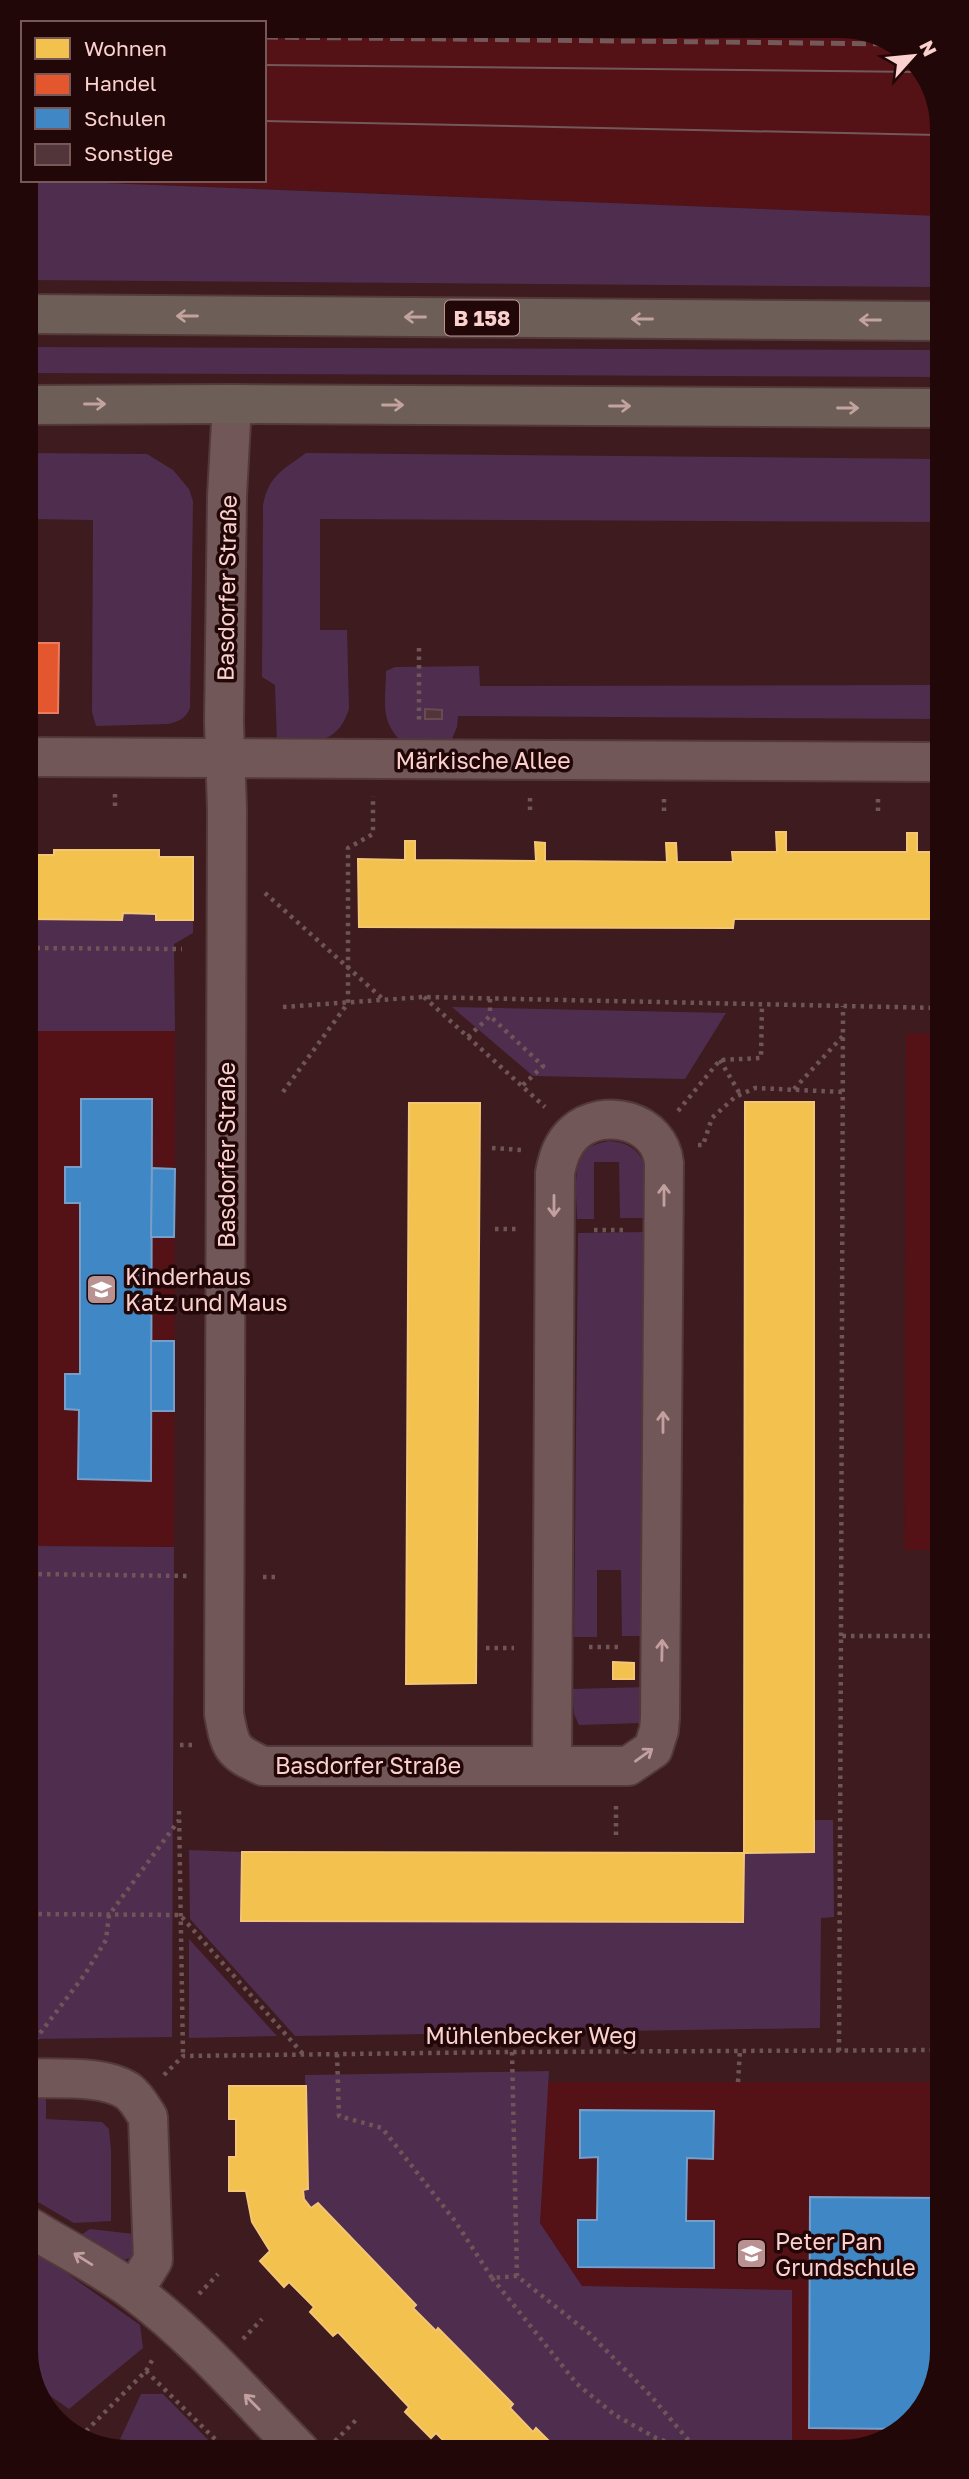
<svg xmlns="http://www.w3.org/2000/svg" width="969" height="2479" viewBox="0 0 969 2479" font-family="'Golos Text',sans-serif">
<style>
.built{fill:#541116}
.green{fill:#4f2d4f}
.homes{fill:#f2c14e;stroke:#f4c674;stroke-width:2}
.shops{fill:#e4572e;stroke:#eb7c5e;stroke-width:2}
.schools{fill:#3f88c5;stroke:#779ec8;stroke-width:2}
.building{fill:#51353b;stroke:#684a50;stroke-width:2}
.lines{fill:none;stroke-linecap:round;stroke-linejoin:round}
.street-casing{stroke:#54393a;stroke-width:42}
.primary-casing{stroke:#54393a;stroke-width:42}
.path{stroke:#6e5657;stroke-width:4.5;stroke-dasharray:3.5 5;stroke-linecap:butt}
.street{stroke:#715758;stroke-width:38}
.primary{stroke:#6d5f57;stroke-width:38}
.tram{stroke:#73595a;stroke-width:2}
.rail{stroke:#73595a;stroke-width:5;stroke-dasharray:14 7;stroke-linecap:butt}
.oneway{stroke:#c2a39e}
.oneway2{stroke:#c3a09f}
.labels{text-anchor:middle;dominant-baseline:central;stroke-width:7;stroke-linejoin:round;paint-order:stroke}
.shield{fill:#210707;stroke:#b99492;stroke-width:2}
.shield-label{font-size:21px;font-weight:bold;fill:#fad1ce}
.street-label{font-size:23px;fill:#fad1ce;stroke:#210707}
.poi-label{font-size:23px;fill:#fad1ce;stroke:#210707;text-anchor:start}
</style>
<rect width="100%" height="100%" fill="#3e1b1e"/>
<g class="built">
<path d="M264,26L848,27L903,47L937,95L938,216L47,180H264Z"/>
<path d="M28,1031H175L174,1547L30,1546Z"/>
<path d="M906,1033L940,1034L941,1550H904Z"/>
<path d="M548,2082H942L943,2352L922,2413L874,2447L872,2446L792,2444V2290L582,2286L540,2223Z"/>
</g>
<g class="green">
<path d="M27,180L938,216V287L27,280Z"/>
<path d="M27,347L938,350V377L27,373Z"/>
<path d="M27,453L147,454L173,470L189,489L193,501L190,708C185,719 180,721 168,724L96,726L92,712L93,520L27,519Z"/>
<path d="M306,453L938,459V522L320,519V630H347L349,709C337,747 310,742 277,743L275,685L262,677L263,505C269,475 283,470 306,453Z"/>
<path d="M479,666L480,686L939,685V719L458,716L457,727L449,746L402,742C379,721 386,700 386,671L395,667Z"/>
<path d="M123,913L156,914L157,920H193V933L174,944L175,1031H28V919L122,920Z"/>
<path d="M452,1007L726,1013L685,1079L533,1076Z"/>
<path d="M609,1141C655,1144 646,1183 648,1218H620L619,1162H594V1219H577C577,1200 572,1169 584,1152C589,1145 600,1143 609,1141Z"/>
<path d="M649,1232L647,1636H622L621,1570H597V1637H574L578,1233Z"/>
<path d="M30,1546L174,1547L172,2037L31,2039Z"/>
<path d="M647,1687L641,1723L579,1725L574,1714L572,1689Z"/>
<path d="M814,1820H833L834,1917L821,1918L820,2028L295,2036L190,1919L189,1850L242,1852L241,1920L743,1922L744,1853L813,1852Z"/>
<path d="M189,1939L277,2036L189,2038Z"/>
<path d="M549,2071L540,2223L582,2286L792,2290V2444L873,2446L872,2447L558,2450L537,2428L533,2432L510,2408L513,2404L439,2329L436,2331L413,2308L416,2305L318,2203L311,2208L304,2199L303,2190L308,2189L305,2075Z"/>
<path d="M31,2087H46V2119L102,2122L109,2129L111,2151V2221L74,2223L31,2198Z"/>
<path d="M90,2229L134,2234V2257L120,2261L78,2237Z"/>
<path d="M31,2248L140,2325L143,2348L69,2409L32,2383Z"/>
<path d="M141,2394H163L220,2452H121L115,2450Z"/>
</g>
<g class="homes">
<path d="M776,832H786V852H907V833H917V852H939V919H734L733,928L359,927L358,859L405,860V841H415V860L536,861L535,842L545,843V861L667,862L666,843H676L677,862H733L732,852H777Z"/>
<path d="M54,850H159V857H193V920H156V914L123,913L122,920L28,919V855H54Z"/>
<path d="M745,1102H814V1852L744,1853Z"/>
<path d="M409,1103H480L476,1683L406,1684Z"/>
<path d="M613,1662L634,1663V1679H613Z"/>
<path d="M242,1852L744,1853L743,1922L241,1921Z"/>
<path d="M229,2086H306L308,2189L303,2190L304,2199L311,2208L318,2203L416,2305L413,2308L436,2331L438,2328L513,2404L510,2408L533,2432L536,2428L558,2450H453L436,2433L431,2438L405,2412L409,2407L338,2332L333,2336L310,2312L314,2307L289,2282L284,2287L260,2261L270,2251L252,2222L246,2191H229V2157H236V2119H229Z"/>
</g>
<path class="shops" d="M28,643H59L58,713H28Z"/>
<g class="schools">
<path d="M81,1099H152L151,1481L78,1479L79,1410L65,1409V1374H80V1203H65V1167H81Z"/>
<path d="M152,1168L175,1169L174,1237H151Z"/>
<rect x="151" y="1341" width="23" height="70"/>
<path d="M580,2110L714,2111L713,2159L687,2158L686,2221H714V2268L578,2267V2220H597L598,2157L580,2158Z"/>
<path d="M810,2197L942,2198L943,2352L922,2413L900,2429L809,2428Z"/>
</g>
<path class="building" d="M425,709L442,710V719H425Z"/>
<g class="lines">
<defs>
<g id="street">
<path d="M232,404L227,496L224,722L227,809L224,1714C230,1747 231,1752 263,1766H628L653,1749L659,1730L660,1718L664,1163C660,1121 604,1106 574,1133C562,1144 558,1158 555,1173L552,1764"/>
<path d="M28,757L939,762"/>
<path d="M31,2078C59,2079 104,2075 128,2091C137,2098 142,2108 148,2117L153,2260L134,2291"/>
<path d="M31,2228C65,2249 103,2268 135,2292C196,2338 247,2397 300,2451"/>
</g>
<g id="primary">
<path d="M27,314L938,321"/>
<path d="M27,405L232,404L938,408"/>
</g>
</defs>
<use href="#street" class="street-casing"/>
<use href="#primary" class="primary-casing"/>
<g class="path">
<path d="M419,648V721"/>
<path d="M115,794V807"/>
<path d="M878,799V812"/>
<path d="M530,810V797"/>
<path d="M664,811V798"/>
<path d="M265,893L383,999"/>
<path d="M28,948L182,949"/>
<path d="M424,997L545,1107"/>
<path d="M490,999V1016"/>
<path d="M283,1007L423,997L940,1008"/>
<path d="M468,1037L490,1016L543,1066L522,1086"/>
<path d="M720,1060L740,1094"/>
<path d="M794,1089L843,1036"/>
<path d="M283,1092L348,1003V848L373,834V796"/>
<path d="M678,1111L720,1060L761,1058L762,1005"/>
<path d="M698,1145H703L712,1118L735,1097L755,1088L843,1092"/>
<path d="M492,1148L522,1150"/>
<path d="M495,1229H519"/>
<path d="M594,1230H627"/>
<path d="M30,1574L188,1576"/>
<path d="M263,1577H280"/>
<path d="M841,1636L843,1006"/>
<path d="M589,1647H622"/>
<path d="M486,1648H514"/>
<path d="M180,1745H193"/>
<path d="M179,1811L183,2056"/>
<path d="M616,1835V1804"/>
<path d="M30,1914L180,1915L303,2054"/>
<path d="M35,2040L85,1974L106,1940L109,1915L179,1820"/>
<path d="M936,2050L938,1862H942"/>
<path d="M839,2051L841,1636H941"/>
<path d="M512,2052L517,2276"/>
<path d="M337,2054L339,2116L382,2128L455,2221L492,2278L517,2276L590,2334L650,2395L696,2449"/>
<path d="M164,2075L183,2056L512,2052L942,2050"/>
<path d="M738,2082L740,2051"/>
<path d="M492,2278L577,2384L615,2415L656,2438L688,2449"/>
<path d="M199,2294L218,2274"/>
<path d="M243,2339L262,2319"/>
<path d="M146,2371L228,2452"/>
<path d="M80,2437L146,2371L154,2357"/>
<path d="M335,2441L357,2419"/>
</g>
<use href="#street" class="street"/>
<use href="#primary" class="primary"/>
<g class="tram">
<path d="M264,65L921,72"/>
<path d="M264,121L938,135"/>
</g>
<path class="rail" d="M264,37L895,44"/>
</g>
<defs><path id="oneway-shaft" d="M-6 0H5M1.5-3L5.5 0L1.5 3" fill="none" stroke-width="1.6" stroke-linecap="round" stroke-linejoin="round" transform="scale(1.75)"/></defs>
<g class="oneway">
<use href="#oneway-shaft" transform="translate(187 316) rotate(-180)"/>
<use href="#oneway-shaft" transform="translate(415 317) rotate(-180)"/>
<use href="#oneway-shaft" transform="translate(642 319) rotate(-180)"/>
<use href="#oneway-shaft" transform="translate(870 320) rotate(-180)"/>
<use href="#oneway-shaft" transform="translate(95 404)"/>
<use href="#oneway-shaft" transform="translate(393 405)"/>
<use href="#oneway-shaft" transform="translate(620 406)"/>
<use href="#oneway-shaft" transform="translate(848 408)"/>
</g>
<g class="oneway2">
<use href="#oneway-shaft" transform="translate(664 1195) rotate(-90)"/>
<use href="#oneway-shaft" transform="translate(554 1206) rotate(90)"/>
<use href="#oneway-shaft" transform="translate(663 1422) rotate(-90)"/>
<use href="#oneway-shaft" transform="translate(662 1650) rotate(-89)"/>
<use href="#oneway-shaft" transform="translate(644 1755) rotate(-36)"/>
<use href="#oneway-shaft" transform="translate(83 2259) rotate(-148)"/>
<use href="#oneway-shaft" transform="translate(252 2402) rotate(-134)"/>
</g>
<defs>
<symbol id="school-square" viewBox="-11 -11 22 22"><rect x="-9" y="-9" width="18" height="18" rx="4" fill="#b89190" stroke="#210707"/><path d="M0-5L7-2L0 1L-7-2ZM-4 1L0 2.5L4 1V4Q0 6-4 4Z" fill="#fff"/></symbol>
</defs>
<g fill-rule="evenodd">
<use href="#school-square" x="84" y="1272" width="35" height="35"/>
<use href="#school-square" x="734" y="2236" width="35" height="35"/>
</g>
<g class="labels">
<rect class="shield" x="445" y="300.5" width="74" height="35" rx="5"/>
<g class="shield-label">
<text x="482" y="318">B 158</text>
</g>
<g class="street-label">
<text transform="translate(226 588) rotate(-89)">Basdorfer Straße</text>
<text x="483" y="760">Märkische Allee</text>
<text transform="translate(226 1155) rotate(-90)">Basdorfer Straße</text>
<text x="368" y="1765">Basdorfer Straße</text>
<text x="531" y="2035">Mühlenbecker Weg</text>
</g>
<g class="poi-label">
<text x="125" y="1276">Kinderhaus<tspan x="125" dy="26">Katz und Maus</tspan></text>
<text x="775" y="2241">Peter Pan<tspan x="775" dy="26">Grundschule</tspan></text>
</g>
</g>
<path d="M0 0H969V2479H0ZM127 38H841A89 89 0 0 1 930 127V2351A89 89 0 0 1 841 2440H127A89 89 0 0 1 38 2351V127A89 89 0 0 1 127 38Z" fill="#210707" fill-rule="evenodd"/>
<rect x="21" y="21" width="245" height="161" fill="#210707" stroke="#785857" stroke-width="2"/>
<rect x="35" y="38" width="35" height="21" fill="#f2c14e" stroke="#785857" stroke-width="2"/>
<text x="84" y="56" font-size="21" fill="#fad1ce">Wohnen</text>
<rect x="35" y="74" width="35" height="21" fill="#e4572e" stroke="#785857" stroke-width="2"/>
<text x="84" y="91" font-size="21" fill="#fad1ce">Handel</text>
<rect x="35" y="108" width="35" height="21" fill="#3f88c5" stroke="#785857" stroke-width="2"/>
<text x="84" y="126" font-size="21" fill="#fad1ce">Schulen</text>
<rect x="35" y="144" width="35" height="21" fill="#51353b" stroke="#785857" stroke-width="2"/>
<text x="84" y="161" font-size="21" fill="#fad1ce">Sonstige</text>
<g transform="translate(913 56) rotate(63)" stroke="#210707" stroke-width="5" paint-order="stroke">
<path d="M0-5L12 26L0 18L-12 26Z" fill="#fad1ce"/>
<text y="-10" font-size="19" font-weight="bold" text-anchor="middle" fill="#fad1ce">N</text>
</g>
</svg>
